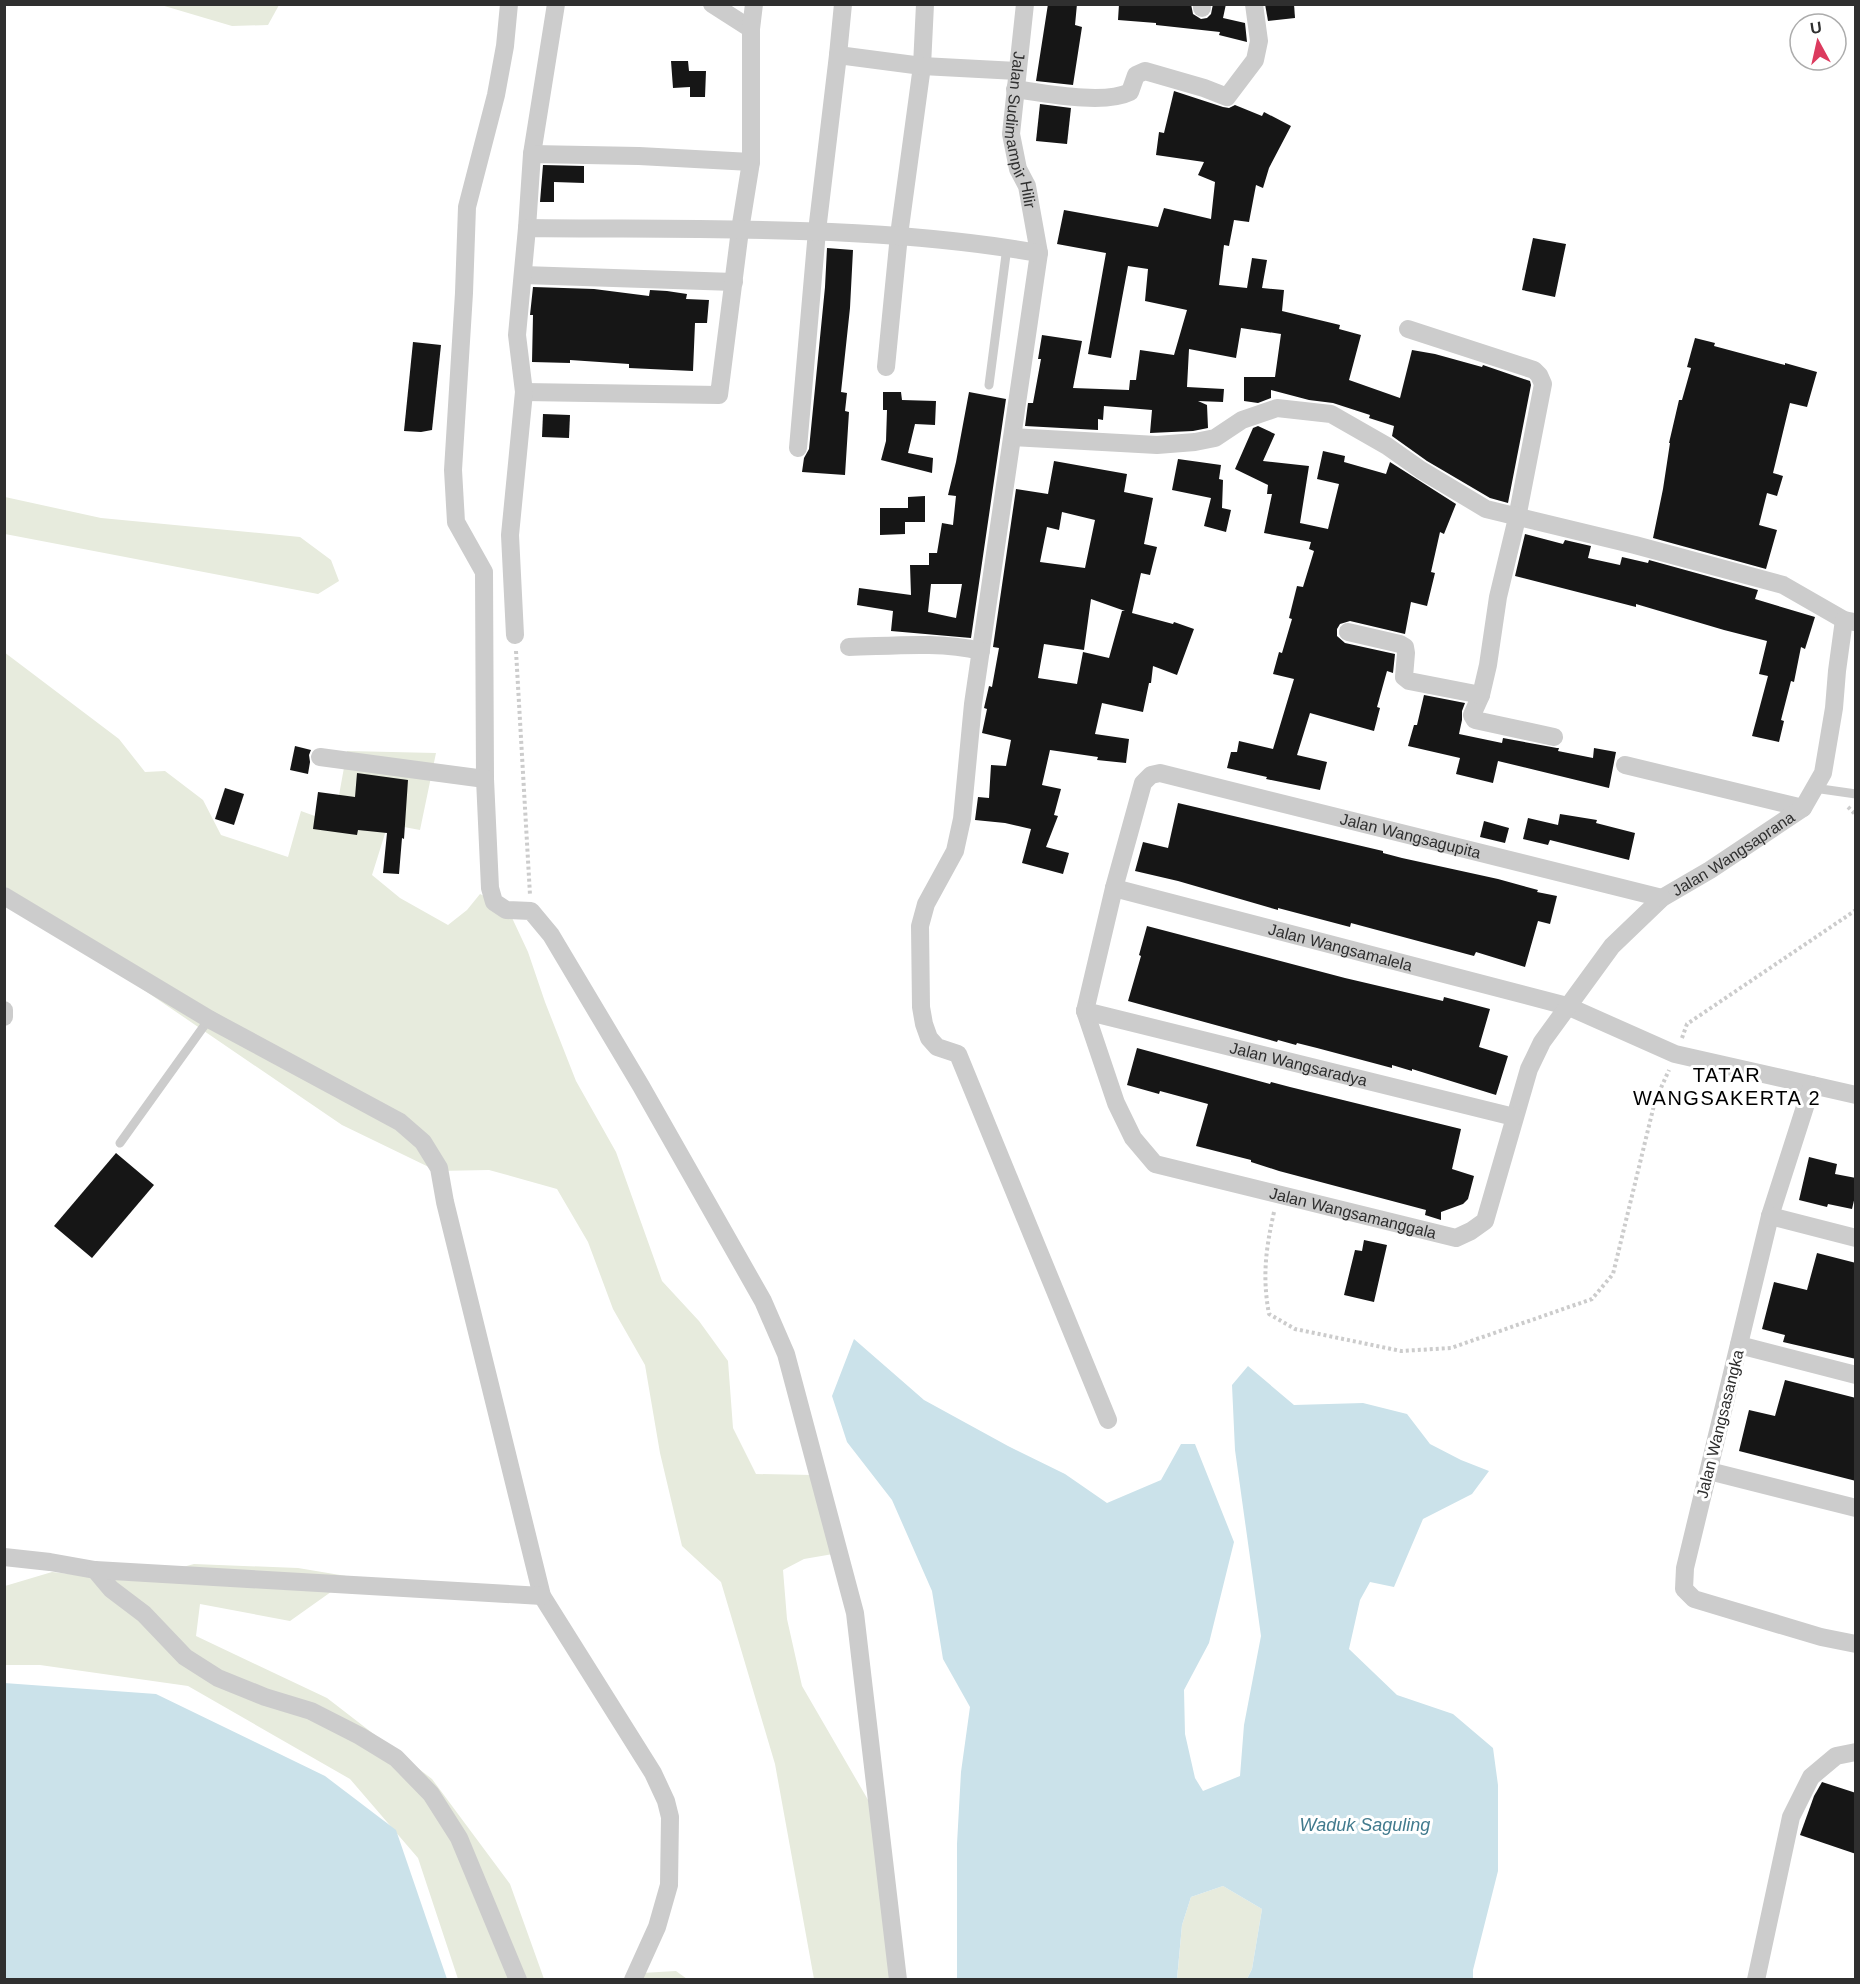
<svg xmlns="http://www.w3.org/2000/svg" width="1860" height="1984" viewBox="0 0 1860 1984" font-family="Arial,sans-serif">
<style>
.green{fill:#e7ebdd}
.water{fill:#cbe2ea}
.building{fill:#161616;fill-rule:evenodd}
.lines{fill:none;stroke-linecap:round;stroke-linejoin:round}
.path{stroke:#ccc;stroke-width:4;stroke-dasharray:3 3;stroke-linecap:butt}
.lane{stroke:#ccc;stroke-width:9}
.street{stroke:#ccc;stroke-width:18}
.labels{text-anchor:middle;dominant-baseline:central;stroke-width:6;stroke-linejoin:round;paint-order:stroke}
.street-label{font-size:16px;fill:#2f2f2f;stroke:#fff}
.water-label{font-size:18px;font-style:italic;fill:#417a8d;stroke:#fff}
.quarter-label{font-size:20px;letter-spacing:1.5px;fill:#000;stroke:#fff}
</style>
<rect width="100%" height="100%" fill="#fff"/>
<g class="green">
<path d="M161,5L279,4V5L268,25L232,26Z"/>
<path d="M5,497L101,518L300,537L331,560L339,581L318,594L5,534Z"/>
<path d="M4,652L119,739L145,772L165,771L203,800L221,835L288,857L301,811L334,823L347,751L436,753L420,830L388,824L372,875L400,898L448,925L467,910L480,894L507,907L528,952L545,1002L576,1081L616,1152L662,1281L699,1321L728,1361L733,1428L756,1474L813,1475L833,1554L804,1559L783,1570L787,1619L802,1686L871,1805L899,1979H814L775,1764L721,1582L682,1546L660,1453L645,1365L613,1309L588,1242L557,1189L489,1170L437,1171L342,1125L75,943L5,886Z"/>
<path d="M194,1564L298,1568L352,1577L290,1621L200,1604L196,1636L327,1698L432,1779L510,1884L544,1979H458L418,1858L350,1779L188,1686L40,1665H5V1586L52,1572L131,1581Z"/>
<path d="M1223,1886L1262,1909L1252,1969L1247,1979L1177,1980L1182,1925L1191,1897Z"/>
<path d="M676,1971L687,1979L635,1980L642,1973Z"/>
</g>
<g class="water">
<path d="M854,1339L924,1400L1008,1446L1065,1474L1107,1503L1161,1480L1181,1444H1195L1234,1542L1209,1643L1184,1690L1185,1734L1195,1778L1203,1791L1240,1776L1244,1725L1261,1636L1235,1450L1232,1385L1248,1366L1294,1405L1363,1403L1407,1414L1430,1444L1461,1460L1489,1471L1472,1494L1423,1519L1394,1587L1370,1582L1360,1600L1349,1649L1397,1695L1453,1714L1493,1748L1498,1785V1871L1473,1970V1979H1247L1252,1969L1262,1909L1223,1886L1191,1897L1182,1925L1177,1979H957V1844L961,1772L970,1707L943,1659L932,1591L892,1500L847,1442L832,1396Z"/>
<path d="M4,1683L156,1694L325,1776L396,1830L447,1979H5Z"/>
</g>
<g class="building">
<path d="M1048,4H1077L1075,25L1082,27L1073,85L1036,81Z"/>
<path d="M1119,4H1191L1193,14L1201,19L1207,18L1211,14L1213,4H1226L1223,18L1245,23L1247,42L1219,35L1220,32L1156,25V23L1118,20Z"/>
<path d="M1265,4H1294L1295,18L1268,21Z"/>
<path d="M671,61H688L689,71H706L705,97H690V87L673,88Z"/>
<path d="M1174,91L1223,107L1229,108L1235,105L1262,116L1264,112L1291,126L1269,168L1263,188L1256,185L1249,222L1234,220L1229,246L1224,245L1219,285L1247,288L1252,258L1267,260L1262,288L1284,290L1282,311L1340,325L1339,329L1361,335L1349,380L1400,398L1412,350L1435,354L1482,367L1483,365L1530,381L1531,385L1508,503L1490,498L1427,461L1392,436L1394,426L1369,418L1370,415L1333,403L1309,400L1271,390V398L1258,403L1244,401V377H1275L1281,334L1241,328L1236,358L1189,349L1187,387L1224,389L1223,402L1198,401L1207,405L1208,428L1193,431L1150,433L1152,410L1104,406L1103,420L1098,419V430L1025,426L1028,403H1033L1041,359H1038L1042,335L1082,341L1073,388L1129,390L1130,380H1136L1140,350L1174,355L1187,310L1145,301L1148,269L1128,266L1111,358L1088,354L1106,253L1057,244L1064,210L1158,227L1164,208L1211,219L1215,182L1198,175L1204,162L1156,155L1159,132L1164,133Z"/>
<path d="M1040,104L1071,108L1067,144L1036,141Z"/>
<path d="M543,165L584,166V183L554,182V202H540Z"/>
<path d="M1533,238L1566,244L1555,297L1522,290Z"/>
<path d="M827,248L853,250L850,308L841,392L847,393L845,411L849,412L845,475L802,472L804,458L809,449L825,287Z"/>
<path d="M533,287L594,289L649,296L650,290L667,291L687,294L686,299L709,300L707,323H695L693,371L629,368V364L570,360V363L532,362L533,315H530Z"/>
<path d="M1695,338L1715,343L1714,346L1785,365V363L1817,372L1807,407L1790,403L1773,473L1783,476L1777,496L1767,493L1759,525L1777,530L1766,569L1653,538L1663,489L1670,443H1669L1679,400H1682L1691,368L1687,367Z"/>
<path d="M413,342L441,345L432,430L421,432L404,431Z"/>
<path d="M883,392H901L902,400L936,401L935,425L915,424L908,453L933,458L932,473L881,460L886,441L887,410H883Z"/>
<path d="M969,392L1006,399L971,638L891,631L893,611L857,605L859,588L911,595L910,565H929V553H937L942,523L953,525L956,496L948,495L956,462ZM931,584H962L956,618L928,612Z"/>
<path d="M543,414L570,415L569,438L542,437Z"/>
<path d="M1258,426L1275,434L1263,461L1309,466L1300,523L1328,529L1339,484L1317,479L1323,451L1345,456L1344,462L1386,474L1390,462L1456,504L1444,534L1440,532L1431,572L1435,573L1427,606L1411,602L1405,634L1350,621L1340,624L1337,629V636L1345,643L1395,654L1393,673L1387,671L1377,707L1380,708L1374,731L1310,713L1297,755L1327,762L1320,790L1266,779L1267,777L1227,768L1231,752H1237L1239,741L1273,749L1294,679L1273,674L1279,652L1282,653L1292,619L1289,618L1297,586L1303,587L1314,551L1309,549L1311,542L1264,533L1272,494H1267L1268,485L1235,469L1253,428Z"/>
<path d="M1178,459L1221,465L1219,479L1223,480L1222,508L1231,510L1226,532L1204,526L1211,498L1172,490Z"/>
<path d="M1054,461L1127,474L1124,492L1153,498L1144,544L1157,547L1150,575L1141,573L1132,613L1173,624L1174,622L1194,629L1177,675L1153,666L1151,683H1149L1143,712L1102,703L1095,734L1129,739L1126,763L1097,760L1098,757L1050,750L1042,785L1061,789L1054,815L1058,816L1046,847L1069,853L1063,874L1022,863L1031,829L1005,823L975,820L978,797L989,798L991,765L1006,766L1011,740L982,733L987,709L984,708L989,686L992,687L999,648L993,647L1016,489L1048,494ZM1062,512L1095,520L1085,568L1040,562L1047,527L1059,530ZM1091,599L1125,611H1122L1109,658L1083,652L1077,684L1038,678L1044,644L1084,650Z"/>
<path d="M925,496V522H905V534L880,535V508H908V497Z"/>
<path d="M1525,534L1563,544L1565,540L1591,546L1588,558L1620,565L1622,557L1648,563L1649,560L1758,590L1755,599L1815,617L1805,649L1801,647L1794,682L1791,681L1781,720L1784,721L1779,742L1752,736L1768,676L1759,674L1767,641L1724,630L1636,604V607L1515,576Z"/>
<path d="M1424,695L1465,703L1462,711V720L1459,734L1502,743L1503,738L1557,748H1559L1558,751L1593,758L1594,748L1616,752L1609,788L1498,761L1493,783L1456,774L1460,758L1408,746L1414,725H1417Z"/>
<path d="M295,746L311,750L309,755L310,762L308,774L290,770Z"/>
<path d="M357,773L408,780L404,839L402,838L399,874L383,873L387,833L358,830L357,835L313,829L318,792L355,797Z"/>
<path d="M225,788L244,794L234,825L215,819Z"/>
<path d="M1178,803L1383,851V853L1402,858L1498,879L1538,890L1537,892L1557,896L1550,924L1538,921L1525,967L1476,952L1474,956L1351,923L1350,927L1278,908V910L1178,881L1135,871L1143,842L1168,848Z"/>
<path d="M1560,814L1597,820L1596,823L1635,833L1629,860L1550,840L1548,845L1523,839L1528,818L1558,825Z"/>
<path d="M1484,821L1509,828L1505,843L1480,837Z"/>
<path d="M1147,926L1345,978L1443,1001L1444,997L1490,1009L1479,1047L1508,1056L1496,1095L1412,1069V1071L1392,1065V1068L1317,1048L1297,1043L1296,1045L1278,1040L1277,1042L1128,1001L1141,956L1139,955Z"/>
<path d="M1137,1048L1270,1084L1271,1082L1290,1087L1461,1129L1452,1169L1474,1176L1468,1199L1463,1204L1441,1212V1220L1425,1215L1426,1210L1279,1171L1251,1162V1160L1196,1146L1208,1104L1160,1091L1159,1094L1127,1085Z"/>
<path d="M116,1153L154,1185L92,1258L54,1226Z"/>
<path d="M1809,1157L1837,1164L1835,1174L1856,1178V1192L1852,1209L1828,1204L1827,1207L1799,1200Z"/>
<path d="M1364,1240L1387,1245L1374,1302L1344,1295L1355,1250L1362,1251Z"/>
<path d="M1817,1253L1856,1263V1359L1783,1342L1785,1335L1762,1329L1774,1282L1807,1290Z"/>
<path d="M1785,1380L1856,1398V1481L1739,1451L1749,1410L1775,1416Z"/>
<path d="M1822,1782L1856,1793V1854L1800,1835L1814,1796Z"/>
</g>
<g class="lines">
<g class="path">
<path d="M516,651L530,895"/>
<path d="M1848,807L1856,815"/>
<path d="M1682,1038L1687,1024L1856,910"/>
<path d="M1274,1212C1266,1248 1262,1276 1269,1314L1295,1329L1401,1351L1451,1348L1592,1299L1613,1274L1655,1101L1669,1070"/>
</g>
<g class="lane">
<path d="M989,385L1007,247"/>
<path d="M1814,788L1856,794"/>
<path d="M120,1143L209,1019"/>
</g>
<g class="street">
<path d="M509,4L505,46L496,95L467,207L464,293L453,470L456,522L484,572L485,779L490,888L494,902L506,910L531,911L551,935L641,1086L763,1301L786,1354L855,1613L898,1980"/>
<path d="M712,4L751,29"/>
<path id="s1" d="M1025,4L1011,134L1018,169L1027,186L1039,253L973,704L962,819L955,851L926,904L920,926L921,1007L924,1024L929,1038L937,1047L958,1054L1108,1420"/>
<path d="M1202,8V4"/>
<path d="M838,55L843,4"/>
<path d="M1015,89C1044,93 1104,105 1130,92L1136,75L1145,71L1204,88L1227,97L1255,60L1259,41L1254,4"/>
<path d="M532,154L556,4"/>
<path d="M527,228L532,154L639,156L751,162"/>
<path d="M523,275L734,282"/>
<path d="M1408,329L1534,370L1539,375L1543,384L1517,518L1498,597L1488,665L1481,695L1472,715L1475,720L1554,737"/>
<path d="M886,367L899,235L922,66L925,4"/>
<path d="M524,392L719,395L740,230L751,162V29L754,4"/>
<path d="M1013,437L1157,445L1195,442L1215,438L1242,420L1277,408L1331,414L1387,446L1421,470L1486,509L1635,545L1783,585L1844,620L1854,622"/>
<path d="M798,448L817,231L838,55L922,66L1017,71"/>
<path d="M1348,632L1400,644L1405,647L1406,653L1404,677L1409,681L1481,695"/>
<path d="M515,635L510,535L524,392L517,335L527,228C697,230 870,224 1039,253"/>
<path d="M849,647C892,646 939,641 981,651"/>
<path d="M320,757L485,779"/>
<path d="M1625,765L1803,808"/>
<path id="s2" d="M1114,888L1567,1006L1675,1054L1856,1095"/>
<path d="M4,896L209,1019L400,1122L423,1142L439,1168L445,1202L542,1596L653,1773L666,1801L670,1817L669,1885L657,1927L633,1980"/>
<path d="M4,1010V1017"/>
<path id="s3" d="M1085,1011L1116,1103L1133,1138L1155,1164L1456,1238L1471,1231L1485,1221L1529,1069L1542,1042L1612,946L1662,898L1710,870L1803,808L1823,773L1834,708L1837,671L1844,620"/>
<path id="s4" d="M1085,1011L1114,888L1143,783L1151,775L1160,773L1176,777L1662,898"/>
<path id="s5" d="M1085,1011L1514,1117"/>
<path d="M1812,1085L1770,1216L1685,1568L1684,1589L1694,1599L1821,1637L1856,1644"/>
<path d="M1770,1216L1856,1238"/>
<path d="M1739,1345L1856,1375"/>
<path d="M1709,1471L1856,1508"/>
<path d="M4,1557L50,1562L95,1570L111,1589L144,1614L185,1657L218,1678L265,1697L311,1711L360,1736L396,1758L431,1794L459,1838L518,1980"/>
<path d="M95,1570L542,1596"/>
<path d="M1756,1980L1791,1817L1811,1777L1836,1756L1856,1752"/>
</g>
</g>
<g class="labels">
<g class="street-label">
<text stroke="none"><textPath href="#s1" startOffset="128">Jalan Sudimampir Hilir</textPath></text>
<text stroke="none"><textPath href="#s4" startOffset="514">Jalan Wangsagupita</textPath></text>
<text stroke="none"><textPath href="#s3" startOffset="974">Jalan Wangsaprana</textPath></text>
<text stroke="none"><textPath href="#s2" startOffset="234">Jalan Wangsamalela</textPath></text>
<text stroke="none"><textPath href="#s5" startOffset="220">Jalan Wangsaradya</textPath></text>
<text stroke="none"><textPath href="#s3" startOffset="374">Jalan Wangsamanggala</textPath></text>
<text transform="translate(1720 1424) rotate(-76)">Jalan Wangsasangka</text>
</g>
<g class="water-label">
<text x="1365" y="1825">Waduk Saguling</text>
</g>
<g class="quarter-label">
<text x="1727" y="1075">TATAR<tspan x="1727" dy="23">WANGSAKERTA 2</tspan></text>
</g>
</g>
<rect width="1860" height="1984" fill="none" stroke="#2f2f2f" stroke-width="12"/>
<g transform="translate(1818 42) rotate(352)"><circle r="28" fill="#ffffff" stroke="#acacac" stroke-width="1.5"/>
<path d="M0-4.5L10 22L0 15L-10 22Z" fill="#dc3a5e"/>
<text y="-9" font-size="16" font-weight="bold" text-anchor="middle" fill="#2f2f2f">U</text>
</g>
</svg>
